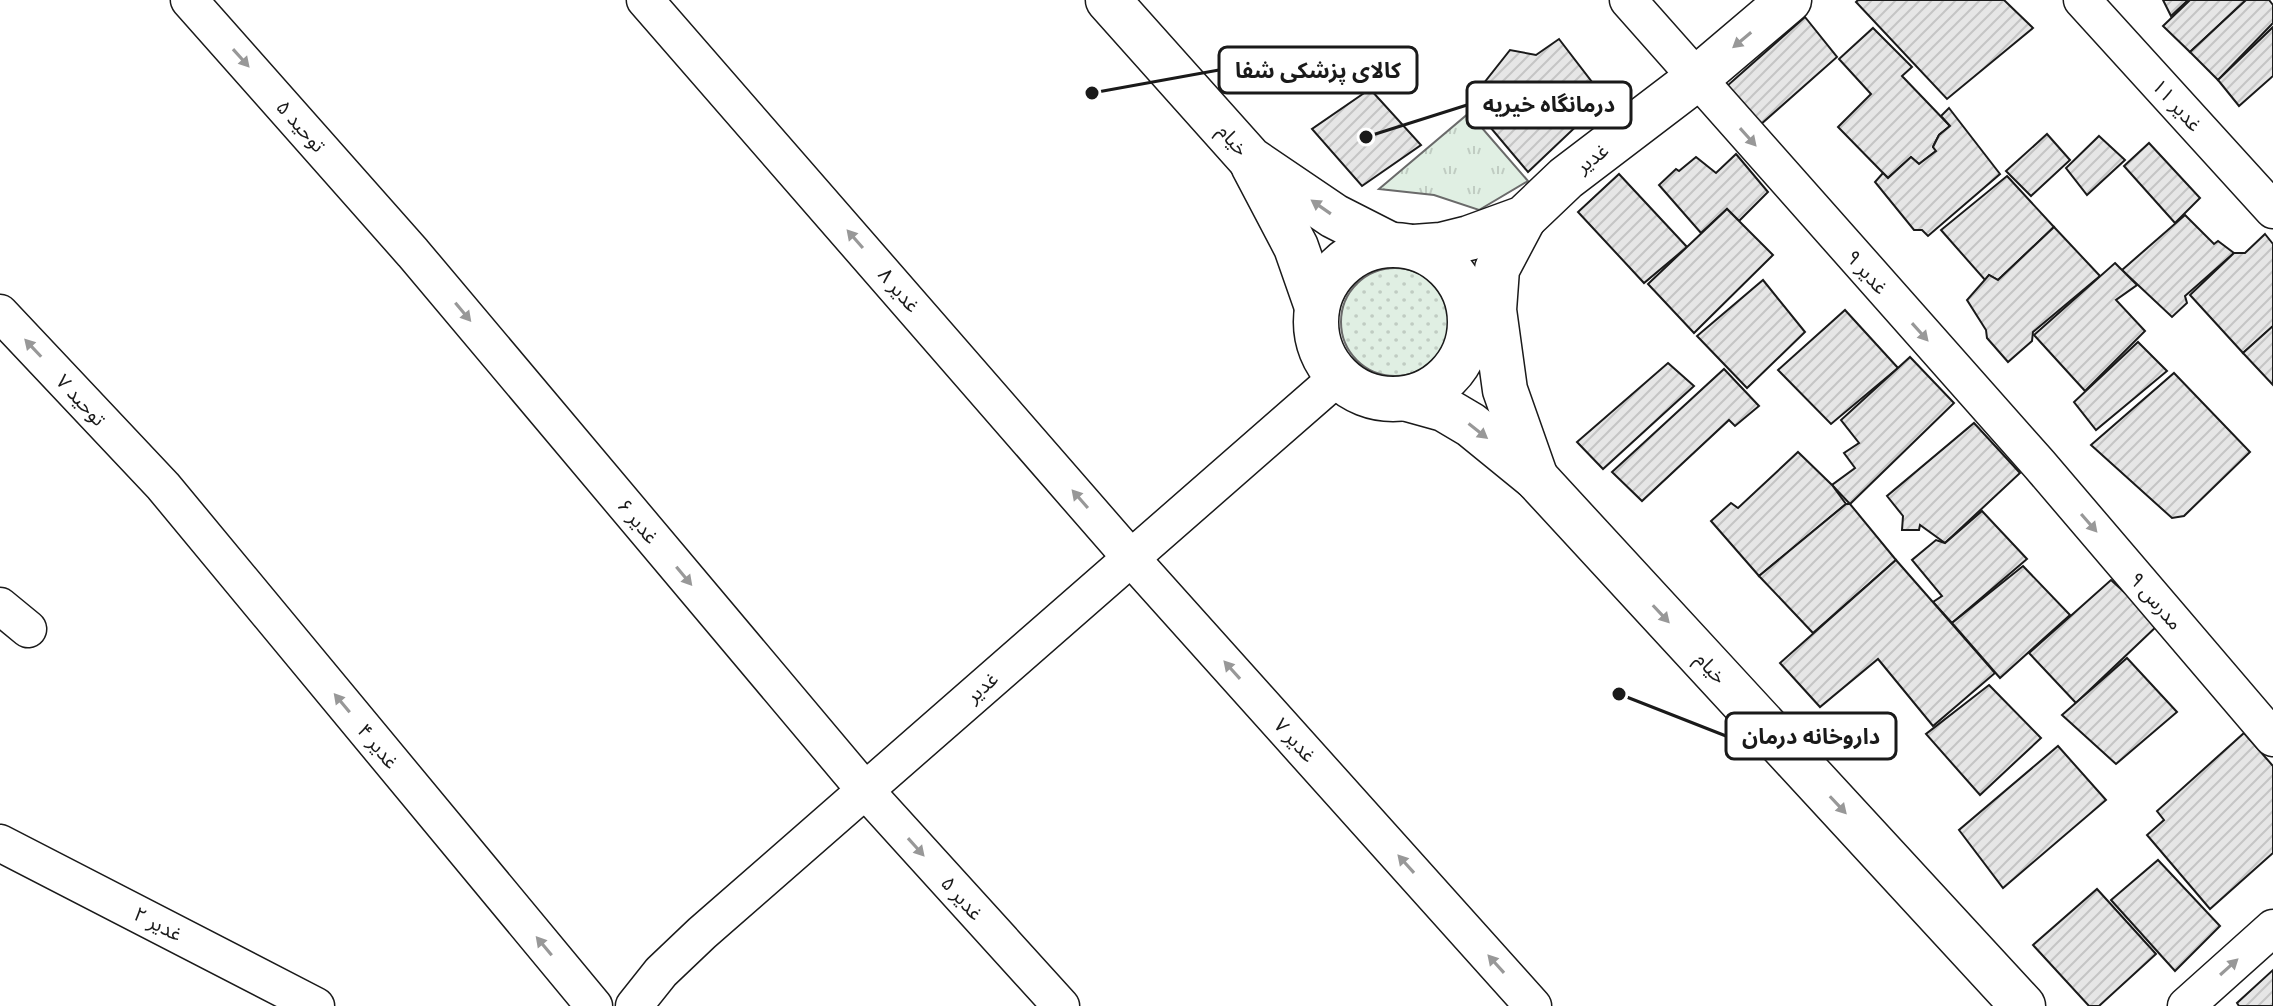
<svg xmlns="http://www.w3.org/2000/svg" width="2273" height="1006" viewBox="0 0 2273 1006" font-family="Raleway,'Noto Sans Arabic',sans-serif">
<style>
.grass{fill:url(#grass-dots);stroke:#6a6a6a;stroke-width:2}
.park{fill:url(#park-tufts);stroke:#6a6a6a;stroke-width:2}
.building{fill:url(#building-hatch);stroke:#1a1a1a;stroke-width:2}
.lines{fill:none;stroke-linecap:round;stroke-linejoin:round}
.minor-casing{stroke:#1a1a1a;stroke-width:39}
.major-casing{stroke:#1a1a1a;stroke-width:47}
.minor{stroke:#fff;stroke-width:36}
.major{stroke:#fff;stroke-width:44}
.oneway{fill:#989898}
.labels{text-anchor:middle;dominant-baseline:central;stroke-width:6;stroke-linejoin:round;paint-order:stroke}
.street-label{font-size:20px;fill:#1a1a1a;stroke:#fff}
.leader{fill:none;stroke:#1a1a1a;stroke-width:3}
.callout-dot{fill:#1a1a1a;stroke:#fff;stroke-width:3}
.callout{fill:#fff;stroke:#1a1a1a;stroke-width:3}
.callout-label{font-size:22px;text-anchor:middle;font-weight:bold;fill:#1a1a1a}
</style>
<defs>
<pattern id="grass-dots" width="8" height="8" patternUnits="userSpaceOnUse" patternTransform="scale(2)"><rect width="8" height="8" fill="#e0efe3"/><path d="M2 2h.1M6 6h.1" fill="none" stroke="#c0ccc2" stroke-width="1.8" stroke-linecap="round"/></pattern>
<pattern id="park-tufts" width="24" height="20" patternUnits="userSpaceOnUse" patternTransform="scale(2)"><rect width="24" height="20" fill="#e0efe3"/><path d="M3 7l-1-3M5 7V3M7 7l1-3M15 17l-1-3M17 17v-4M19 17l1-3" fill="none" stroke="#c0ccc2"/></pattern>
<pattern id="building-hatch" width="6" height="6" patternUnits="userSpaceOnUse" patternTransform="scale(2)"><rect width="6" height="6" fill="#e6e6e6"/><path d="M-1 1l2-2M0 6l6-6M5 7l2-2" fill="none" stroke="#c5c5c5"/></pattern>
</defs>
<rect width="100%" height="100%" fill="#fff"/>
<circle class="grass" cx="1395" cy="322" r="54"/>
<path class="park" d="M1469,113L1528,181L1479,210L1434,195L1379,189Z"/>
<g class="building">
<path d="M1858,0H2004L2033,28L1947,99L1856,2Z"/>
<path d="M2163,0H2188L2171,16Z"/>
<path d="M2190,0H2246L2190,52L2163,26Z"/>
<path d="M2246,0H2269L2273,5V23L2218,80L2190,52Z"/>
<path d="M1805,17L1837,57L1760,125L1727,86Z"/>
<path d="M2273,27V76L2239,106L2218,80Z"/>
<path d="M1873,28L1912,67L1902,76L1950,126L1939,135L1933,147L1936,151L1919,164L1911,157L1888,178L1838,127L1871,94L1839,59Z"/>
<path d="M1559,39L1605,99L1528,172L1469,102L1510,50L1536,55Z"/>
<path d="M1370,89L1421,145L1362,186L1312,129Z"/>
<path d="M1949,108L2000,174L1928,236L1922,230H1914L1875,182L1883,173L1888,178L1911,157L1919,164L1936,151L1933,147L1939,135L1950,126L1941,116Z"/>
<path d="M2047,134L2070,160L2031,196L2006,171Z"/>
<path d="M2099,136L2125,160L2087,195L2066,168Z"/>
<path d="M2149,143L2200,198L2175,223L2124,166Z"/>
<path d="M1736,154L1768,192L1739,221L1727,209L1701,233L1659,185L1676,169L1679,171L1696,157L1716,173Z"/>
<path d="M1619,174L1687,247L1644,283L1578,212Z"/>
<path d="M2007,176L2054,227L1998,280L1989,275L1985,280L1941,230Z"/>
<path d="M1727,209L1773,255L1694,333L1648,284Z"/>
<path d="M2185,215L2214,244L2218,241L2234,253L2185,296L2187,303L2172,317L2122,270Z"/>
<path d="M2054,227L2100,276L2033,332L2032,341L2008,362L1987,338L1986,330L1967,300L1989,275L1998,280Z"/>
<path d="M2265,234L2273,244V326L2243,353L2190,295L2234,253H2245Z"/>
<path d="M2115,263L2137,285L2116,300L2145,331L2085,391L2034,335Z"/>
<path d="M1763,280L1805,332L1747,388L1697,336Z"/>
<path d="M1845,310L1898,368L1831,424L1778,370Z"/>
<path d="M2273,326V385L2243,353Z"/>
<path d="M2138,342L2167,371L2096,430L2074,402Z"/>
<path d="M1910,357L1954,403L1850,504L1832,485L1855,468L1844,453L1859,443L1841,420Z"/>
<path d="M1668,363L1694,386L1603,469L1577,442Z"/>
<path d="M1724,369L1759,406L1735,426L1729,420L1642,501L1612,472Z"/>
<path d="M2174,373L2250,452L2184,516L2172,518L2091,445Z"/>
<path d="M1974,423L2020,473L1945,543L1920,525L1919,530H1902L1903,516L1887,496Z"/>
<path d="M1798,452L1832,485L1846,504L1759,576L1711,521L1731,503L1738,508Z"/>
<path d="M1846,504H1850L1896,560L1813,633L1759,576Z"/>
<path d="M1982,511L2027,559L1952,623L1933,602L1942,596L1912,560L1936,540L1945,543Z"/>
<path d="M1896,560L1995,673L1933,726L1878,659L1820,707L1780,663Z"/>
<path d="M2023,566L2070,615L2000,678L1952,623Z"/>
<path d="M2111,580L2159,624L2076,703L2029,653Z"/>
<path d="M2127,658L2177,712L2116,764L2062,715Z"/>
<path d="M1989,685L2041,738L1980,795L1926,734Z"/>
<path d="M2244,733L2273,766V853L2210,909L2147,835L2164,820L2157,811Z"/>
<path d="M2058,746L2106,800L2003,888L1959,830Z"/>
<path d="M2158,860L2220,926L2175,971L2111,900Z"/>
<path d="M2097,889L2156,954L2099,1006H2089L2033,945Z"/>
<path d="M2273,970V1006H2239L2237,1003Z"/>
</g>
<g class="lines">
<defs>
<g id="minor">
<path d="M189,0L413,253L864,789L1061,1006"/>
<path d="M645,0L1131,558L1533,1006"/>
<path d="M1628,0L2039,464L2273,738"/>
<path d="M2082,0L2273,210"/>
<path d="M0,313L163,486L594,1006"/>
<path d="M0,606L28,629"/>
<path d="M0,843L316,1006"/>
<path d="M634,1006L661,972L702,933L1338,377"/>
<path d="M2186,1006L2273,928"/>
</g>
<g id="major">
<path d="M1108,0L1250,159L1334,216L1389,244"/>
<path d="M1253,165L1296,247L1317,307"/>
<path d="M1524,218L1497,269L1494,310L1505,390L1536,478"/>
<circle cx="1393" cy="322" r="77"/>
<path d="M1414,247L1441,245L1469,238L1524,218L1566,178L1696,79L1789,0"/>
<path d="M1408,399L1444,409L1471,425L1536,478L2023,1006"/>
</g>
</defs>
<use href="#minor" class="minor-casing"/>
<use href="#major" class="major-casing"/>
<use href="#minor" class="minor"/>
<use href="#major" class="major"/>
</g>
<defs><path id="oneway-solid" d="M-6-.8H1V-3.2L6.5 0L1 3.2V.8H-6Z" transform="scale(2)"/></defs>
<g class="oneway">
<use href="#oneway-solid" transform="translate(1742 40) rotate(140)"/>
<use href="#oneway-solid" transform="translate(241 58) rotate(48)"/>
<use href="#oneway-solid" transform="translate(1748 137) rotate(48)"/>
<use href="#oneway-solid" transform="translate(1321 207) rotate(-145)"/>
<use href="#oneway-solid" transform="translate(855 239) rotate(-131)"/>
<use href="#oneway-solid" transform="translate(463 312) rotate(50)"/>
<use href="#oneway-solid" transform="translate(1920 332) rotate(48)"/>
<use href="#oneway-solid" transform="translate(33 348) rotate(-133)"/>
<use href="#oneway-solid" transform="translate(1478 431) rotate(38)"/>
<use href="#oneway-solid" transform="translate(1080 499) rotate(-131)"/>
<use href="#oneway-solid" transform="translate(2089 523) rotate(49)"/>
<use href="#oneway-solid" transform="translate(684 576) rotate(50)"/>
<use href="#oneway-solid" transform="translate(1661 614) rotate(47)"/>
<use href="#oneway-solid" transform="translate(1232 670) rotate(-132)"/>
<use href="#oneway-solid" transform="translate(342 703) rotate(-130)"/>
<use href="#oneway-solid" transform="translate(1838 805) rotate(47)"/>
<use href="#oneway-solid" transform="translate(916 847) rotate(48)"/>
<use href="#oneway-solid" transform="translate(1406 864) rotate(-132)"/>
<use href="#oneway-solid" transform="translate(544 946) rotate(-130)"/>
<use href="#oneway-solid" transform="translate(1496 964) rotate(-132)"/>
<use href="#oneway-solid" transform="translate(2229 967) rotate(-42)"/>
</g>
<g class="labels">
<g class="street-label">
<text transform="translate(2177 105) rotate(48)">غدیر ۱۱</text>
<text transform="translate(301 126) rotate(48)">توحید ۵</text>
<text transform="translate(1233 140) rotate(48)">خیام</text>
<text transform="translate(1592 158) rotate(-37)">غدیر</text>
<text transform="translate(1867 272) rotate(48)">غدیر ۹</text>
<text transform="translate(899 290) rotate(49)">غدیر ۸</text>
<text transform="translate(81 400) rotate(47)">توحید ۷</text>
<text transform="translate(638 521) rotate(50)">غدیر ۶</text>
<text transform="translate(2156 601) rotate(49)">مدرس ۹</text>
<text transform="translate(1711 668) rotate(47)">خیام</text>
<text transform="translate(982 687) rotate(-41)">غدیر</text>
<text transform="translate(1295 740) rotate(48)">غدیر ۷</text>
<text transform="translate(378 746) rotate(50)">غدیر ۴</text>
<text transform="translate(962 898) rotate(48)">غدیر ۵</text>
<text transform="translate(158 924) rotate(27)">غدیر ۲</text>
</g>
</g>
<path class="leader" d="M1092 93L1219 70M1366 137L1467 105M1619 694L1726 736"/>
<g class="callout-dot">
<circle cx="1092" cy="93" r="8"/>
<circle cx="1366" cy="137" r="8"/>
<circle cx="1619" cy="694" r="8"/>
</g>
<g class="callout">
<rect x="1219" y="47" width="198" height="46" rx="8"/>
<rect x="1467" y="82" width="164" height="46" rx="8"/>
<rect x="1726" y="713" width="170" height="46" rx="8"/>
</g>
<g class="callout-label">
<text x="1318" y="78">کالای پزشکی شفا</text>
<text x="1549" y="112">درمانگاه خیریه</text>
<text x="1811" y="744">داروخانه درمان</text>
</g>
</svg>
